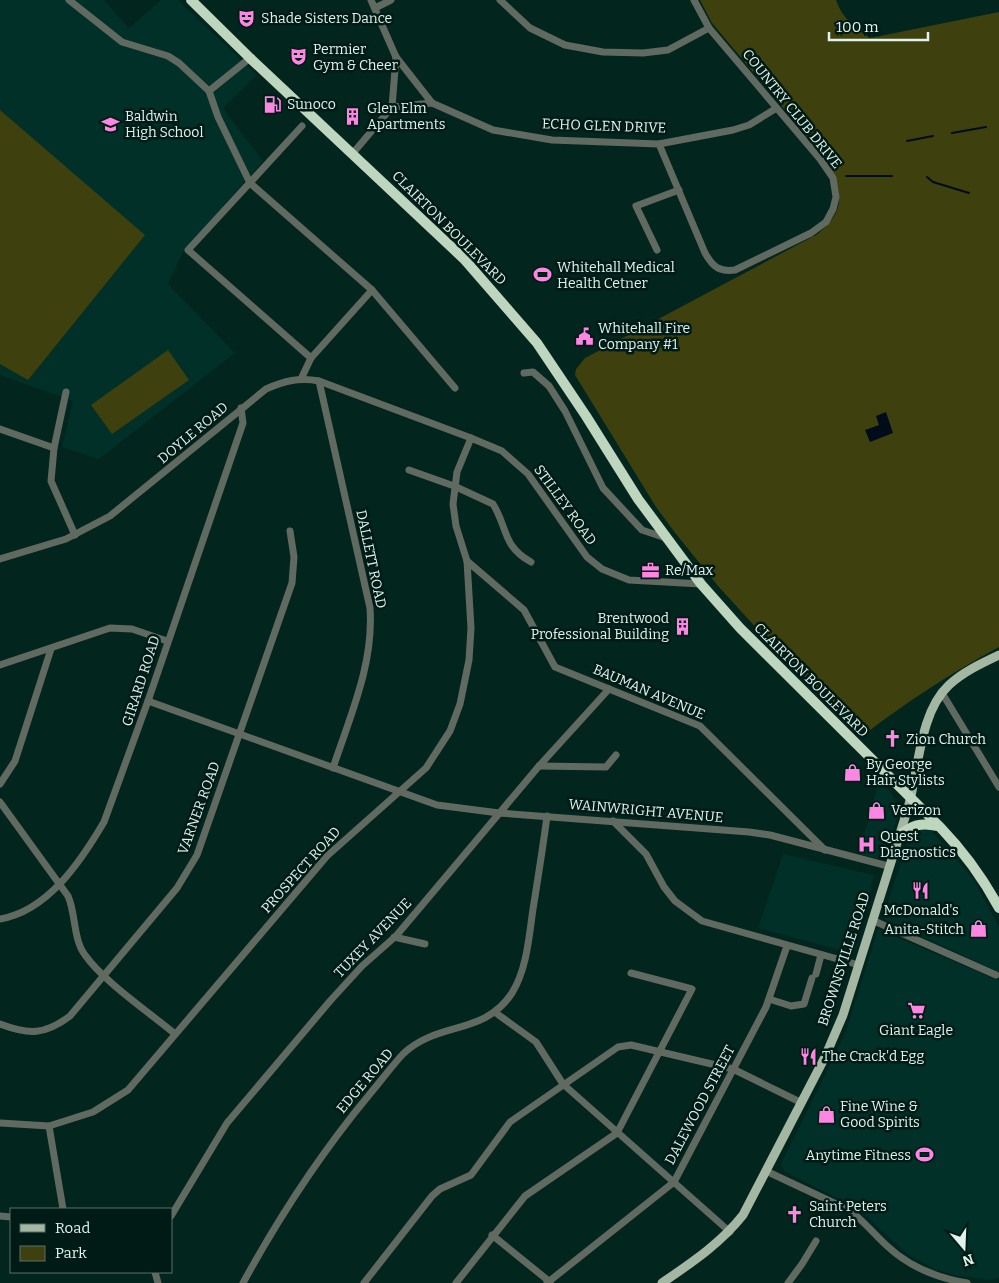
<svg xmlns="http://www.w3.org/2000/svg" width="999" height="1283" viewBox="0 0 999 1283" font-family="Bitter,serif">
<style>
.built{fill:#003027}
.green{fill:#3e400e}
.water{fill:#000c19}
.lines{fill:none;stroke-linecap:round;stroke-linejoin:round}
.stream{stroke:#000c19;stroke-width:2}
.minor{stroke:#616a60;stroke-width:7}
.major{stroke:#a4b7a3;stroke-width:9}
.highway{stroke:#bed6bd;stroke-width:10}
.labels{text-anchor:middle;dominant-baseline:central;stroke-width:5;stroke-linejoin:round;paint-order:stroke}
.poi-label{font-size:14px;fill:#dff2ec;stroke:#001b15;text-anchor:start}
.street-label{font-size:14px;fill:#dff2ec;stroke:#001b15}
</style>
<rect width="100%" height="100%" fill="#02251e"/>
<g class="built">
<path d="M0,0H104L129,28L161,0H178L257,75L223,108L263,161L183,252L168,284L235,353L99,459L62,447L73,401L0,375Z"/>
<path d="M879,780L892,794L897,806V818L883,860L859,854Z"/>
<path d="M929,828L974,880L999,927V972L884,919V913L910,836L914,831Z"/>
<path d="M783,854L874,875L854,954L758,928Z"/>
<path d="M878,929L999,981V1278L990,1280L959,1276L936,1270L907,1254L860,1210L785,1172L781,1164L845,1034Z"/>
</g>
<g class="green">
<path d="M700,0H836C841,16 855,29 870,38L999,12V647C951,673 908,701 865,734L780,654L718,586L676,534L656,507L575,375L576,369L585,358L816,235C847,212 843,190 826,159L712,23Z"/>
<path d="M0,110L145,235L28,380L0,364Z"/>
<path d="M168,350L189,380L112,434L91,405Z"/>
</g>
<path class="water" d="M886,412L893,433L870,442L865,430L879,425L876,416Z"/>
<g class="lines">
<g class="stream">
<path d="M952,133L986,127"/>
<path d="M907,141L933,136"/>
<path d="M846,176H892"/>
<path d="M927,177L933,182L969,193"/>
</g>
<g class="minor">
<path d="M69,0L122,42L168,56L179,63L209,91"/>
<path d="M371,0L396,57L432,103L493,130L552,140L659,144L733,130L749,125L775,109"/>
<path d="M500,0L530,28L565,45L603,52L643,53L668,50L709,28"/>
<path d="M375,8L391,0"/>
<path d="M209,91L218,117L250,183L372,290L455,388"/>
<path d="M209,91L250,58"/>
<path d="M392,107L396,57"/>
<path d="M302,126L188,250L311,358"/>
<path d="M659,144L705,253C713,267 719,272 735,270L811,233L826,222L833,209L836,197L833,178L820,159L709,28L694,0"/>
<path d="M353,153L392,107L432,103"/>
<path d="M657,250L636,206L679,190"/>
<path d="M524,373L533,372L549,386L565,411L603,488L642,530L663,537"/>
<path d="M301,379L311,358L372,290"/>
<path d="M319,381L370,608C374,664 350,716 333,768"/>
<path d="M0,429L54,448L51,481L75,535"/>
<path d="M54,448L66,392"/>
<path d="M409,470L454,486L493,504C508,528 502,546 531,562"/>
<path d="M0,559L66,539L110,516L266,389C284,381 299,377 319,381L471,438L502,451L528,474L587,557L602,569L629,580L701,584"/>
<path d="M467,561L524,610L555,667L700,726L825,850"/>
<path d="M0,665L110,628L132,629L167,641"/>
<path d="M942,693L999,787"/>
<path d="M148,701L437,805L499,813L749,832L770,835L888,866"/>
<path d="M539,766L606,767L616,755"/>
<path d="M0,784L15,761L51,649"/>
<path d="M0,802L68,896C76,914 73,939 85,955C103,981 150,1013 175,1034"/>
<path d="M613,821L646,854L664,887L675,901L702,921L859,965"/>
<path d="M0,919C48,911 81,861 104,822L148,701L243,423L241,408"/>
<path d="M872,920L996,975"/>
<path d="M394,937L425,944"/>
<path d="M816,974L821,955"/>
<path d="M769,999L791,1006L804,1004L812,978"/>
<path d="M496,1013L536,1042L563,1084L730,1232"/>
<path d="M0,1024C29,1035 45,1035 70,1016L177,888L197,855L292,583L294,557L290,531"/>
<path d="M0,1123L49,1126L93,1112L128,1090L327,856L426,768L450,731L460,704L469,660L471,628L467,561L456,526L453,504L457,472L471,438"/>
<path d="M49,1126L63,1209"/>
<path d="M766,1171L849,1210C863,1220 873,1233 886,1245C908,1266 937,1278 967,1283"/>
<path d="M0,1216L11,1217"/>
<path d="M171,1216L227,1123L330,1001L362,966L396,936L539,766L609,689"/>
<path d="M492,1235L550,1282"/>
<path d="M155,1272L158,1283"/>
<path d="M243,1283C279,1217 321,1153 369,1095C380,1082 391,1067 403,1054C437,1021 484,1036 512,993C527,969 529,936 533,909C538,878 543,847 547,816"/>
<path d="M364,1283L432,1196L440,1189L471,1175L510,1122L618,1047L631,1045L733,1069L802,1103"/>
<path d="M456,1283L525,1196L617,1133L692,989L631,973"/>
<path d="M547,1283L674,1182L766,1007L787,946"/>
<path d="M788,1283L802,1264L816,1241"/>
</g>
<path class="major" d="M662,1283C691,1263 720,1244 743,1215L825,1057L843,1015L908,808C919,770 919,713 949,685C963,672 982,663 999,655"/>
<g class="highway">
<path d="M191,0L250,58L464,259L537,343L586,416L638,499L701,584L740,628L940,827C964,852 983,878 999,908"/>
<path d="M898,836C913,825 920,822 938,826"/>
</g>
</g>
<defs>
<symbol id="theatre-bare" viewBox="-9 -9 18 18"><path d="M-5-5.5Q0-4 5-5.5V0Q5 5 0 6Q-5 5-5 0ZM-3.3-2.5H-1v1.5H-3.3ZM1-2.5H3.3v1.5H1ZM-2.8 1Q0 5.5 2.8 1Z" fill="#fd86e2" stroke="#001b15" stroke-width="2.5" paint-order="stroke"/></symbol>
<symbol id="fuel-bare" viewBox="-9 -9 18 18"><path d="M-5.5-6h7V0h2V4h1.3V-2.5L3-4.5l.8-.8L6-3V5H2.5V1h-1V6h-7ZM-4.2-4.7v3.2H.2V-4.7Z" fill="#fd86e2" stroke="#001b15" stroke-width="2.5" paint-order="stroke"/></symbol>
<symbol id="building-bare" viewBox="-9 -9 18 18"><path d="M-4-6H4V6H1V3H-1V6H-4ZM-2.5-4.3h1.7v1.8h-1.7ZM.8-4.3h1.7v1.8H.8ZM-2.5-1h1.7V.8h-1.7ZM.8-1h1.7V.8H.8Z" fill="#fd86e2" stroke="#001b15" stroke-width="2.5" paint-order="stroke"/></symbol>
<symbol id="school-bare" viewBox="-9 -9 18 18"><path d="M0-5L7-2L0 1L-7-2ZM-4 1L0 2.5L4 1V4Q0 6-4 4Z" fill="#fd86e2" stroke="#001b15" stroke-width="2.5" paint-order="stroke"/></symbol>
<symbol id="stadium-bare" viewBox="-9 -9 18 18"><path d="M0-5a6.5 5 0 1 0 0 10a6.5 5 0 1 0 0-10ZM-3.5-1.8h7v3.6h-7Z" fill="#fd86e2" stroke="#001b15" stroke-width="2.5" paint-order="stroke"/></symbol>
<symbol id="civic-bare" viewBox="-9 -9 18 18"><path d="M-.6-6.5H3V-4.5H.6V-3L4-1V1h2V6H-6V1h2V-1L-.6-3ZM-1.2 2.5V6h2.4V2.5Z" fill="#fd86e2" stroke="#001b15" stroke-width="2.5" paint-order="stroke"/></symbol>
<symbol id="office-bare" viewBox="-9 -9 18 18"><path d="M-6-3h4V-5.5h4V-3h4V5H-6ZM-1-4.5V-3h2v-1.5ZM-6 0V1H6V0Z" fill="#fd86e2" stroke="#001b15" stroke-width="2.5" paint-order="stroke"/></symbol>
<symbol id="church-bare" viewBox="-9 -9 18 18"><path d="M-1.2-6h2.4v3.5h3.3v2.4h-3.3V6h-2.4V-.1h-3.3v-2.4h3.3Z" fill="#fd86e2" stroke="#001b15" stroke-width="2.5" paint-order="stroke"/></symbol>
<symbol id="shop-bare" viewBox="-9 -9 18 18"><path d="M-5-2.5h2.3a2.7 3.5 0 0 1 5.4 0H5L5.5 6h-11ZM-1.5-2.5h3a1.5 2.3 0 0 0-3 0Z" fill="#fd86e2" stroke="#001b15" stroke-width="2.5" paint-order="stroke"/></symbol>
<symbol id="hospital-bare" viewBox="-9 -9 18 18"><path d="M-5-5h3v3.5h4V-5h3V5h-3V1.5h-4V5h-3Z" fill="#fd86e2" stroke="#001b15" stroke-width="2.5" paint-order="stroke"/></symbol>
<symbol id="restaurant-bare" viewBox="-9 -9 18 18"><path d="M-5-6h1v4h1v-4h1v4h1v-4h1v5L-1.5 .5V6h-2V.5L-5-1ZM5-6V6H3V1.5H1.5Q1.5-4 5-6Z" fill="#fd86e2" stroke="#001b15" stroke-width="2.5" paint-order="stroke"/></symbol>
<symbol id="supermarket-bare" viewBox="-9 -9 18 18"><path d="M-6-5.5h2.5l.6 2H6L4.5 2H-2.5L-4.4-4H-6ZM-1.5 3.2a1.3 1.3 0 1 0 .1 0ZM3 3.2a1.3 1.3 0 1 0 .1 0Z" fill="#fd86e2" stroke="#001b15" stroke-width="2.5" paint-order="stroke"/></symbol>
</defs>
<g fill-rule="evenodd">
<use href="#theatre-bare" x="234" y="6" width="25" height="25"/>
<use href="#theatre-bare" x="286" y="44" width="25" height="25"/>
<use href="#fuel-bare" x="260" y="92" width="25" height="25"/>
<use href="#building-bare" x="340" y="104" width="25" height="25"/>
<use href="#school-bare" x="98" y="112" width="25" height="25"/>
<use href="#stadium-bare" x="530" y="262" width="25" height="25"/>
<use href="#civic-bare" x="572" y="324" width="25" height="25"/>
<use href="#office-bare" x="638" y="558" width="25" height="25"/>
<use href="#building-bare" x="670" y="614" width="25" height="25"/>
<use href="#church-bare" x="880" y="726" width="25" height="25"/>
<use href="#shop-bare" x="840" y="760" width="25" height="25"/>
<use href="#shop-bare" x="864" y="798" width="25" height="25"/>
<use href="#hospital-bare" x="854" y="832" width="25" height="25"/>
<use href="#restaurant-bare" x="908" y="878" width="25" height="25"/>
<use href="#shop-bare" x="966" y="916" width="25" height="25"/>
<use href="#supermarket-bare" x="904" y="998" width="25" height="25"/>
<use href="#restaurant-bare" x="796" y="1044" width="25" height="25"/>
<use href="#shop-bare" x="814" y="1102" width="25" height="25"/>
<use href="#stadium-bare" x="912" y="1142" width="25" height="25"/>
<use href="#church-bare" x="782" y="1202" width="25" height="25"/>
</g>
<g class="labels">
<g class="poi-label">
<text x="261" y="18">Shade Sisters Dance</text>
<text x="313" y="49">Permier<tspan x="313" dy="16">Gym &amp; Cheer</tspan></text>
<text x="287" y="104">Sunoco</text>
<text x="367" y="108">Glen Elm<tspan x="367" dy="16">Apartments</tspan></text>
<text x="125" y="116">Baldwin<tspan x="125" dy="16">High School</tspan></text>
<text x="557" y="267">Whitehall Medical<tspan x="557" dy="16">Health Cetner</tspan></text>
<text x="598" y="328">Whitehall Fire<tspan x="598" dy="16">Company #1</tspan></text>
<text x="665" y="570">Re/Max</text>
<text x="669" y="618" text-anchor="end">Brentwood<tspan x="669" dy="16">Professional Building</tspan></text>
<text x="906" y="739">Zion Church</text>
<text x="866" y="764">By George<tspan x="866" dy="16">Hair Stylists</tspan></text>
<text x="891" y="810">Verizon</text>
<text x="880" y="836">Quest<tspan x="880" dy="16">Diagnostics</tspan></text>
<text x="921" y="910" text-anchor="middle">McDonald's</text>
<text x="964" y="929" text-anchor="end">Anita-Stitch</text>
<text x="916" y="1030" text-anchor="middle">Giant Eagle</text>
<text x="822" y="1056">The Crack'd Egg</text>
<text x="840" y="1106">Fine Wine &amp;<tspan x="840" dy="16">Good Spirits</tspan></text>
<text x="911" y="1155" text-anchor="end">Anytime Fitness</text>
<text x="809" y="1206">Saint Peters<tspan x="809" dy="16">Church</tspan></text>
</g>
<g class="street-label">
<text transform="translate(792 109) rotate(51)">COUNTRY CLUB DRIVE</text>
<text transform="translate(604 126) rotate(2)">ECHO GLEN DRIVE</text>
<text transform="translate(449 228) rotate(45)">CLAIRTON BOULEVARD</text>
<text transform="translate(193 433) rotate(-40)">DOYLE ROAD</text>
<text transform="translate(565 505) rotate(54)">STILLEY ROAD</text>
<text transform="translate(371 559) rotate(78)">DALLETT ROAD</text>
<text transform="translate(811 680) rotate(45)">CLAIRTON BOULEVARD</text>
<text transform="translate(141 681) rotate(-72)">GIRARD ROAD</text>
<text transform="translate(649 692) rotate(23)">BAUMAN AVENUE</text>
<text transform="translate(199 808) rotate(-70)">VARNER ROAD</text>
<text transform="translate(646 811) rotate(5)">WAINWRIGHT AVENUE</text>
<text transform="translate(301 870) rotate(-48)">PROSPECT ROAD</text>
<text transform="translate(373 938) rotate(-46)">TUXEY AVENUE</text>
<text transform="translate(844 959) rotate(-72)">BROWNSVILLE ROAD</text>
<text transform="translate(365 1081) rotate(-50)">EDGE ROAD</text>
<text transform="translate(700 1105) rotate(-62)">DALEWOOD STREET</text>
</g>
</g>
<rect x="10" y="1208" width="162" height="65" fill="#001b15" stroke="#59716b"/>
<rect x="20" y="1224" width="25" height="8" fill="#a4b7a3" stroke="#59716b"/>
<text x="55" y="1233" font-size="15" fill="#dff2ec">Road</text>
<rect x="20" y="1246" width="25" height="15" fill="#3e400e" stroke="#59716b"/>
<text x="55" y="1258" font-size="15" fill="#dff2ec">Park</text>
<g transform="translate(964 1248) rotate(161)" stroke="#001b15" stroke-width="4" paint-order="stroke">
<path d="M0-4L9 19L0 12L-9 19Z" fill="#dff2ec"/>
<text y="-8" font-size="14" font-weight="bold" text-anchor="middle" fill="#dff2ec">N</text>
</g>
<path d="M829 32v8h99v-8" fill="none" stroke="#dff2ec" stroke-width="2.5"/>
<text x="836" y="32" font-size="15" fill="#dff2ec" stroke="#001b15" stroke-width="4" paint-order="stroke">100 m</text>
</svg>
